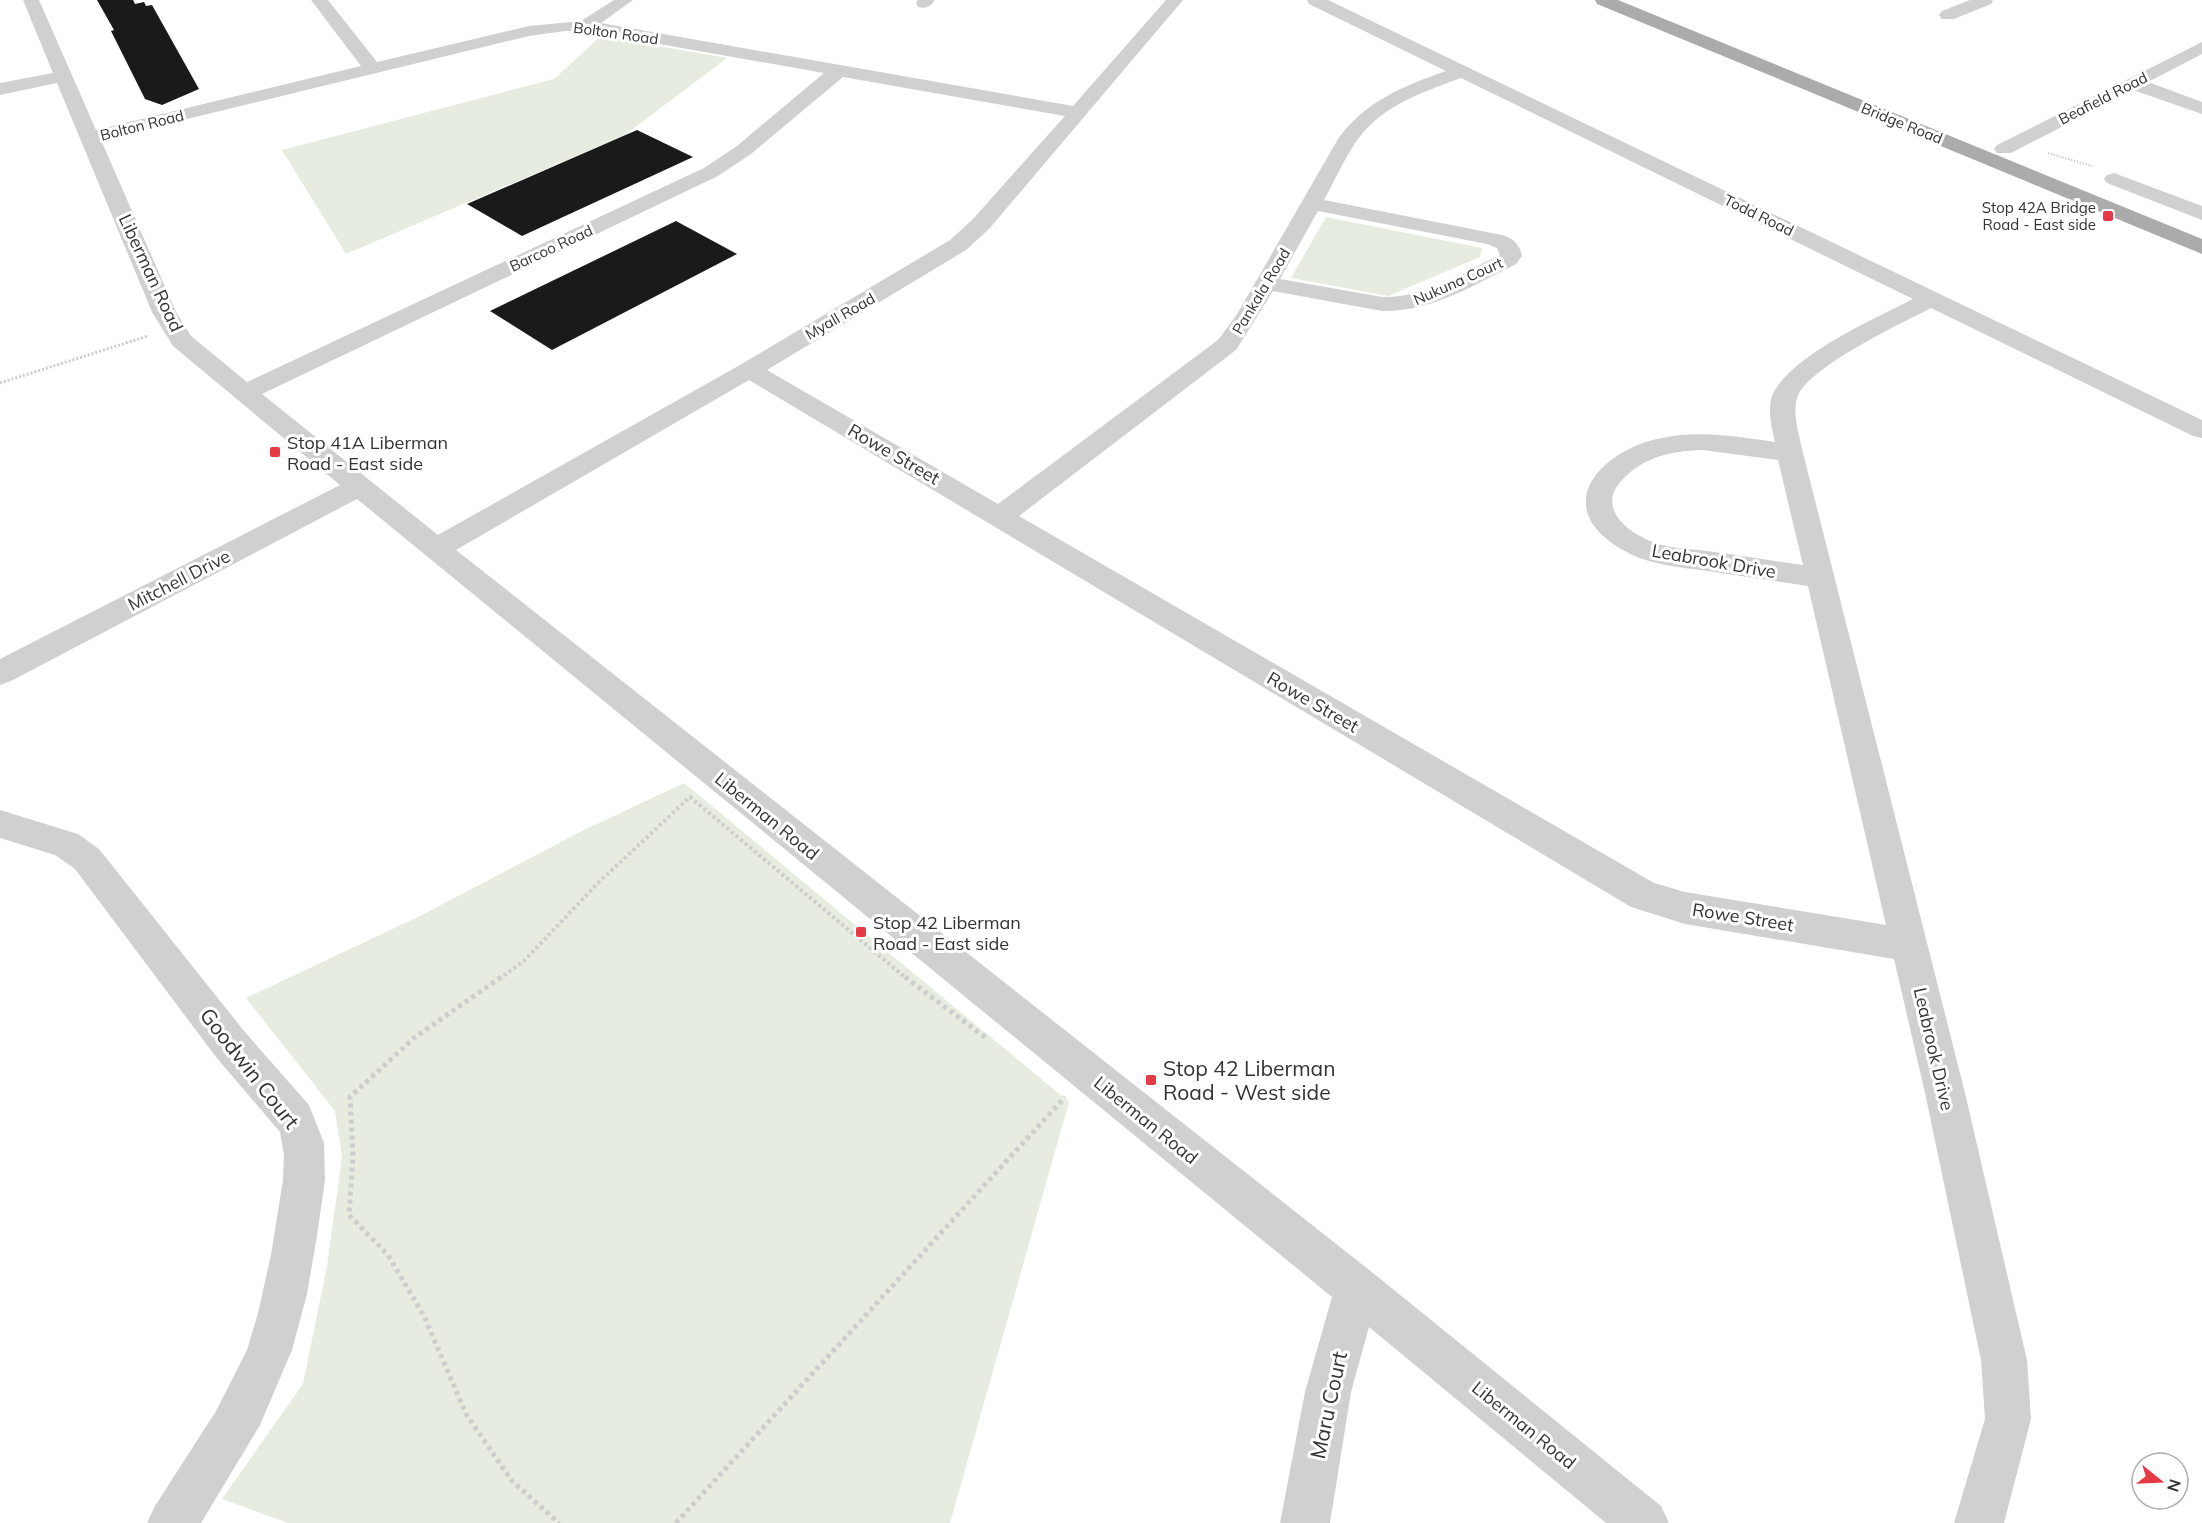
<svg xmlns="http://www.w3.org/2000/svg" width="2202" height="1523" viewBox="0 0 2202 1523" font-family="Mulish,sans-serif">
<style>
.green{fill:#e6ecdf}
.building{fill:#1a1a1a}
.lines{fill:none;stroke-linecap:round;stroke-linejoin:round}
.path-far3{stroke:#cdcdcd;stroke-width:2;stroke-dasharray:1.5 1.5;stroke-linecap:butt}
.path-far2{stroke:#cdcdcd;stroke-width:3;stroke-dasharray:2 2;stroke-linecap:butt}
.path-far1{stroke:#cdcdcd;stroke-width:4;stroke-dasharray:3 3;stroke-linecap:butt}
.path{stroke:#cdcdcd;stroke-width:5;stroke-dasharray:4 4;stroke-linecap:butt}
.minor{fill:#d0d0d0;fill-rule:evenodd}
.major{fill:#ababab;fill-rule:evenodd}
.poi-dot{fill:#e63946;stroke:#fff;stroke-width:2}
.labels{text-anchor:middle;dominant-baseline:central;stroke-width:6;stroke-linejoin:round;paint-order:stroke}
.far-street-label{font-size:15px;fill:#333;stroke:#fff}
.far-poi-label{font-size:15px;fill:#333;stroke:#fff;text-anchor:end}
.street-label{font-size:18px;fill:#333;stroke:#fff}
.poi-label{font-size:18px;fill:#333;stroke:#fff;text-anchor:start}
.near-street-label{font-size:21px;fill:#333;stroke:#fff}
.near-poi-label{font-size:21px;fill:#333;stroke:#fff;text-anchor:start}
</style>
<rect width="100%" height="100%" fill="#fff"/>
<g class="green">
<path d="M601,36L727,58L625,135L346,254L282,150L554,79Z"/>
<path d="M1326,217L1482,248L1480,257L1388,296L1291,278Z"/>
<path d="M684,783L1069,1102L950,1523H288L222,1499L303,1384L327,1266L342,1157L335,1111L246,998L420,916L582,831Z"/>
</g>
<g class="building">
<path d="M97,0H133L135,4L144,2L146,6L152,5L199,89L162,105L145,99L111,31L114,30Z"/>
<path d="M637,130L693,157L522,236L467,204Z"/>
<path d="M676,221L737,254L552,350L490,311Z"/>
</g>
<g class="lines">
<path class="path-far3" d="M2048,153L2092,166"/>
<path class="path-far2" d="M0,383L148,336"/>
<path class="path-far1" d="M499,979L524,961L597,884L690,797L907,979"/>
<g class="path">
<path d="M501,977L414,1038L350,1097L353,1156L349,1215L388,1255L424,1316L466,1414L512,1481L559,1523"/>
<path d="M905,977L986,1038"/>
<path d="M676,1523L1065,1097"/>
</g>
<g class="minor">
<path d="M23,0H39L96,130L361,66L311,0H328L377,62L529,26L581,21L614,0H633L601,23L1073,106L1166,0H1183L989,229L966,250L767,370L998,504L1218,340L1236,316L1338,139C1365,101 1404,86 1446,71L1309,4L1307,0H1328L2202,420V438L2193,436L1931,308C1902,323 1806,368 1797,398C1792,414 1800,437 1803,453L1965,1093L2027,1360L2031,1419L2004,1523H1954L1985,1419L1981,1360L1925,1093L1894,959L1685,924L1631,907L749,380L456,550L1373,1273L1661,1506L1669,1523H1606L1369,1327L1351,1392L1330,1523H1280L1305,1392L1332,1297L357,499L11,681L0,685V659L340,485L173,346L152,312L57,83L0,95V83L53,73ZM565,31H585L824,73L737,146L704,168L247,382L191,336L176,312L101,140L529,36ZM843,77L1065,116L973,219L950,240L740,365L438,535L262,394L718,176L751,154ZM1461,78L1913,299C1874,319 1789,356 1772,396C1767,410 1772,429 1775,442C1737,437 1700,430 1662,438C1602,449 1548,506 1621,549C1648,565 1678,567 1708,571C1742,576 1775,581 1808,586L1886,925L1685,892L1654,883L1019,516L1236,350L1273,291L1382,311C1431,312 1474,285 1516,264L1522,256C1520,245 1513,238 1502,235L1324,200C1335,180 1345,157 1358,139C1383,105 1423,92 1461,78ZM1318,211L1487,244L1497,248L1500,255C1462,273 1425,298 1382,297L1280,279ZM1703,450L1778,460L1803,565C1771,561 1739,555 1707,551C1692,549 1676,549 1662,545C1632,537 1593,509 1623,479C1645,456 1673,451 1703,450Z"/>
<path d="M918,0H935C930,7 926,9 918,7L916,3Z"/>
<path d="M1970,0H1993L1991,4L1954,19H1942L1939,15L1942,11Z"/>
<path d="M2202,42V54L2148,82L2202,102V114L2133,90L2011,153H1997L1994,149L1997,145Z"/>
<path d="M2114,173L2202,206V220L2107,183L2104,179L2107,175Z"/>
<path d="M0,810L78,834L99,849L244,1031L309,1105L324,1143L325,1180L317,1236L307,1294L292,1350L260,1425L201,1523H147L155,1506L216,1411L247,1350L258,1313L271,1255L283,1180L284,1155L280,1132L216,1057L75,869L55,855L0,838Z"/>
</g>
<path class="major" d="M1595,0H1618L2202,239V254L1597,4Z"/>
</g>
<g class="poi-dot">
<rect x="2102" y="210" width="12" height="12" rx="3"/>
<rect x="269" y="446" width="12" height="12" rx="3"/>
<rect x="855" y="926" width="12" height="12" rx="3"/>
<rect x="1145" y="1074" width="12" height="12" rx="3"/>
</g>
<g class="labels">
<g class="far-street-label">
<text transform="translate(616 33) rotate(8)">Bolton Road</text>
<text transform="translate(2103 98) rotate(-27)">Beafield Road</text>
<text transform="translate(1902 123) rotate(22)">Bridge Road</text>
<text transform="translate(142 125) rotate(-14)">Bolton Road</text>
<text transform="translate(1759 215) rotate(26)">Todd Road</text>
<text transform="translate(551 248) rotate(-25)">Barcoo Road</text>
<text transform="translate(1458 281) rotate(-24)">Nukuna Court</text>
<text transform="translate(1261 291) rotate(-59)">Pankala Road</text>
<text transform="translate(840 316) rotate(-30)">Myall Road</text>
</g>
<g class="far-poi-label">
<text x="2096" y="207">Stop 42A Bridge<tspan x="2096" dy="17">Road - East side</tspan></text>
</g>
<g class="street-label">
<text transform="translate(151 273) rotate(65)">Liberman Road</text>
<text transform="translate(894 454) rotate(30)">Rowe Street</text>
<text transform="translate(1714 561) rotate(10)">Leabrook Drive</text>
<text transform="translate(179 580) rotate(-27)">Mitchell Drive</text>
<text transform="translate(1313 702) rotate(30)">Rowe Street</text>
<text transform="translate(767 816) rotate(39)">Liberman Road</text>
<text transform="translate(1743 917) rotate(9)">Rowe Street</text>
<text transform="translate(1934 1049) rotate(77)">Leabrook Drive</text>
<text transform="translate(1146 1120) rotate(39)">Liberman Road</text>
<text transform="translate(1524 1425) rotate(39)">Liberman Road</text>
</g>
<g class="poi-label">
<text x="287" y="442">Stop 41A Liberman<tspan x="287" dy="21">Road - East side</tspan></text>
<text x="873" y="922">Stop 42 Liberman<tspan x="873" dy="21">Road - East side</tspan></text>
</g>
<g class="near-street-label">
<text transform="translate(250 1068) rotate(52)">Goodwin Court</text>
<text transform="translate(1328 1405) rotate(-78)">Maru Court</text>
</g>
<g class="near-poi-label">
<text x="1163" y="1068">Stop 42 Liberman<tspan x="1163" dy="24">Road - West side</tspan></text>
</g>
</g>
<g transform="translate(2160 1481) rotate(108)"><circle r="28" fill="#ffffff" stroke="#adadad" stroke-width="1.5"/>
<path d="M0-4.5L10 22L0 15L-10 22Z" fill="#e63946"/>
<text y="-9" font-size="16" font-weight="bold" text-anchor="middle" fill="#333333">N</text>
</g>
</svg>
